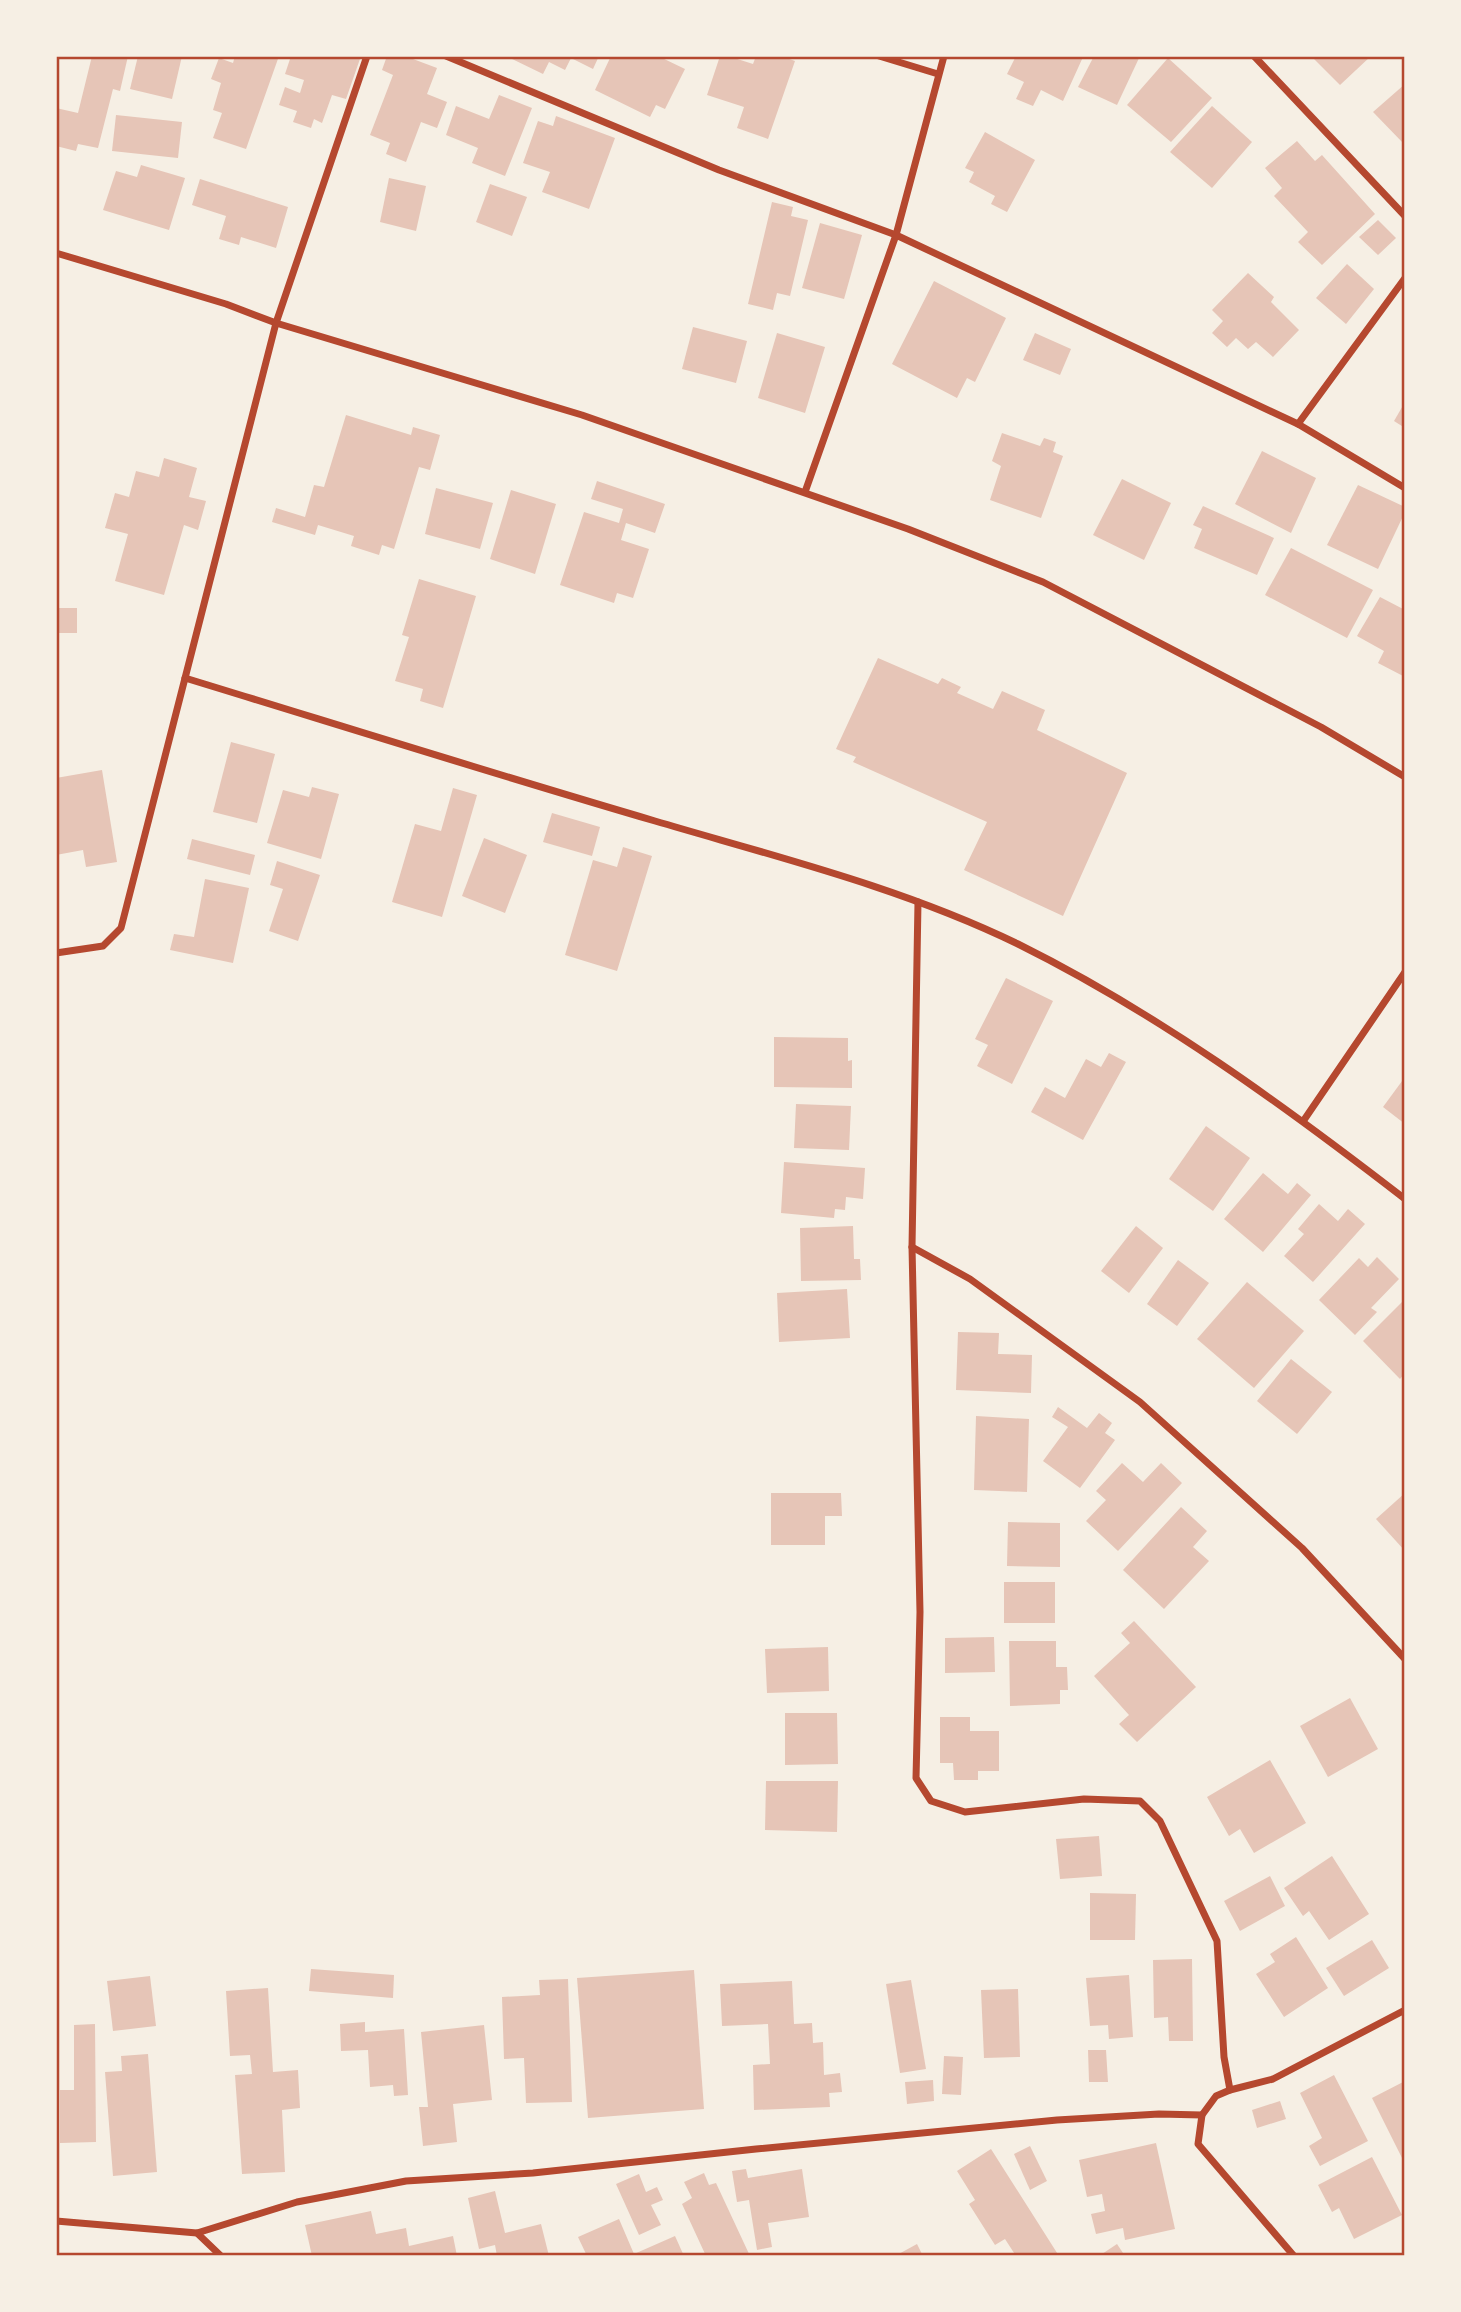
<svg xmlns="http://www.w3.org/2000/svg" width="1461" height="2312" viewBox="0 0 1461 2312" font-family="Raleway,sans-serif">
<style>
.building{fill:#e6c5b7}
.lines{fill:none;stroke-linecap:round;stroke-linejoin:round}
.minor{stroke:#b5482f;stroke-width:7}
.neatline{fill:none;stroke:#b5482f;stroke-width:2.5}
</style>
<rect width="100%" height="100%" fill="#f6efe4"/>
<g class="building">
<path d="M92,56H128L120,91L113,89L98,148L78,144L76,151L56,146V108L78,113Z"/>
<path d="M138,56H182L172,99L130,89Z"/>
<path d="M235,56H279L246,149L213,138L222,113L213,110L221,83L211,79L219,58L233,63Z"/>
<path d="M291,56H361L346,99L332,95L322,123L314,119L311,128L293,122L297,111L279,105L285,87L300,93L304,80L285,74Z"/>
<path d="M387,56H405L437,68L427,94L447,102L437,128L421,122L406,162L386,154L390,143L370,135L393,75L382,70Z"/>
<path d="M506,56H599L593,69L571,58L565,70L549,62L543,74Z"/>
<path d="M611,56H658L685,69L665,109L656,105L650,117L595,90Z"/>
<path d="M720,56H728L753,64L756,56H781L795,61L768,139L737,128L744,107L707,95Z"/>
<path d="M1016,56H1081L1083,57L1063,101L1041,90L1033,106L1016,99L1024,82L1007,74Z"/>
<path d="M1094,56H1140L1117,105L1078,87Z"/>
<path d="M1311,56H1371L1340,85Z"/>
<path d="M1168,58L1212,98L1171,142L1127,105Z"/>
<path d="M1405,84V145L1373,112Z"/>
<path d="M499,95L532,108L505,176L472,163L478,148L446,135L456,106L489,119Z"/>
<path d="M1212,106L1252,142L1212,188L1170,152Z"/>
<path d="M116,115L182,122L178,158L112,151Z"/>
<path d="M556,116L615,138L589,209L542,192L550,172L523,163L538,121L553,126Z"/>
<path d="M985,132L1035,160L1007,212L991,204L995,196L969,182L974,172L965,168Z"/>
<path d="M1297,141L1315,161L1322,155L1375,214L1322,265L1298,242L1308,232L1274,196L1282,188L1265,168Z"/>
<path d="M141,165L185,178L169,230L103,210L116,171L137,177Z"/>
<path d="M389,178L426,186L416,231L380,222Z"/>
<path d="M200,179L288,207L276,248L241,237L239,245L219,239L226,216L192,205Z"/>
<path d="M490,184L527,197L512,236L476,222Z"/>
<path d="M772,202L793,207L791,216L808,220L790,296L777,293L773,310L748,304Z"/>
<path d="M1378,220L1396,238L1378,255L1359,237Z"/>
<path d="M820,223L862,235L844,299L802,288Z"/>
<path d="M1347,264L1374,289L1346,324L1316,298Z"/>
<path d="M1248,273L1274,297L1271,302L1299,330L1273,357L1256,342L1248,349L1236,338L1227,347L1212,333L1223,321L1212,310Z"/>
<path d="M934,281L1006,318L975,382L967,378L957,398L892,364Z"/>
<path d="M693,327L747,341L736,383L682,369Z"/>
<path d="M777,333L825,347L805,413L758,398Z"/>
<path d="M1035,333L1071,349L1060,375L1023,360Z"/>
<path d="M1405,402V428L1394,421Z"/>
<path d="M346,415L411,435L413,427L440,435L430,470L419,467L394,549L382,545L379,555L351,546L354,536L318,525L315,535L272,522L276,508L305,517L314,485L324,487Z"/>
<path d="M1002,433L1040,446L1044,438L1056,442L1053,452L1063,456L1041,518L990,500L1001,466L992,461Z"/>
<path d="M1262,451L1316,478L1291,533L1235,504Z"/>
<path d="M164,458L197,468L189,497L206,501L198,530L184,525L164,595L115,581L128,534L105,528L115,493L129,497L136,471L159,477Z"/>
<path d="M1122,479L1171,503L1144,560L1093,535Z"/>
<path d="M597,481L665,504L655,533L626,523L621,540L649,549L633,598L617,593L614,603L560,585L584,512L619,523L623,509L591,499Z"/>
<path d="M1358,485L1405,507V512L1378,569L1327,545Z"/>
<path d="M436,488L493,503L480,549L425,534Z"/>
<path d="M511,490L556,504L535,574L490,559Z"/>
<path d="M1203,506L1274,538L1257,575L1194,548L1202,529L1193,525Z"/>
<path d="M1291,548L1373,590L1347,638L1265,595Z"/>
<path d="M419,579L476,596L443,708L420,701L423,689L395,681L409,637L402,635Z"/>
<path d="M1380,597L1405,610V677L1378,663L1384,651L1357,636Z"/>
<rect x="56" y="608" width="21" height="25"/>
<path d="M878,658L938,684L942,678L961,687L957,693L993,709L1002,691L1045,710L1037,730L1127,773L1063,916L964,870L987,822L853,762L856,757L836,749Z"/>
<path d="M231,742L275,754L257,823L213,812Z"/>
<path d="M102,770L117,862L86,867L83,850L56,855V778Z"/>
<path d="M312,787L339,794L321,859L267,843L283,790L309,797Z"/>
<path d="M453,788L477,795L442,917L392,902L415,824L441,831Z"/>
<path d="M552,813L600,827L592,856L543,842Z"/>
<path d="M484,838L527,855L505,913L462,896Z"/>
<path d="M192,839L255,855L250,875L187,859Z"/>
<path d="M623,847L652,856L617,971L565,955L593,860L617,867Z"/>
<path d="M277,861L320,875L298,941L269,931L283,889L270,885Z"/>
<path d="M205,879L249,888L233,963L170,950L174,934L194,937Z"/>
<path d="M1006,978L1053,1001L1012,1084L977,1066L988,1045L975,1039Z"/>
<path d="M774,1037L848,1038V1061L852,1060V1088L774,1087Z"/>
<path d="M1109,1053L1126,1062L1083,1140L1031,1112L1045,1087L1065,1098L1086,1059L1101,1067Z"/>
<path d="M1405,1077V1124L1383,1107Z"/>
<path d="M796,1104L851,1106L849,1150L794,1148Z"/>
<path d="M1206,1126L1250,1158L1213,1211L1169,1179Z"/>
<path d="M784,1162L865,1168L863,1199L846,1197L845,1210L835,1209L834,1218L781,1213Z"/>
<path d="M1263,1173L1288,1194L1297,1183L1311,1195L1263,1252L1224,1219Z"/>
<path d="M1319,1204L1338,1221L1348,1209L1365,1224L1313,1282L1284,1256L1304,1234L1298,1229Z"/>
<path d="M853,1226L854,1259H860L861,1280L801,1281L800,1228Z"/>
<path d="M1136,1226L1163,1248L1129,1293L1101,1271Z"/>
<path d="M1377,1257L1399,1279L1371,1308L1377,1312L1355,1335L1319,1300L1359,1258L1368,1267Z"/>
<path d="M1178,1260L1209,1283L1177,1326L1147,1304Z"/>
<path d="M1247,1282L1304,1331L1254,1388L1197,1339Z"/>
<path d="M847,1289L850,1338L779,1342L777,1293Z"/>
<path d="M1403,1301L1405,1304V1373L1400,1379L1363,1341Z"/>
<path d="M958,1332L999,1333L998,1354L1032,1355L1031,1393L956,1390Z"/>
<path d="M1291,1359L1332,1392L1297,1434L1257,1401Z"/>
<path d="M1058,1407L1087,1428L1099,1413L1112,1423L1105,1433L1115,1440L1080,1488L1043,1461L1068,1427L1052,1417Z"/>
<path d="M976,1416L1029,1419L1027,1492L974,1490Z"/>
<path d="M1122,1463L1143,1482L1161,1463L1182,1483L1118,1551L1086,1521L1106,1500L1096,1491Z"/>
<path d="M771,1493H841L842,1516H825V1545H771Z"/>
<path d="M1405,1493V1551L1376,1519Z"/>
<path d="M1181,1507L1207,1531L1193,1547L1209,1561L1164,1609L1123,1570Z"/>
<path d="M1008,1522L1060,1523V1567L1007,1566Z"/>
<rect x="1004" y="1582" width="51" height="41"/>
<path d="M1134,1621L1196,1687L1137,1742L1119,1724L1129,1715L1094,1676L1130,1643L1121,1633Z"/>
<path d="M994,1637L995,1672L945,1673V1638Z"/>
<path d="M1009,1641H1056V1667H1067L1068,1690H1060V1704L1010,1706Z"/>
<path d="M828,1647L829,1691L767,1693L765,1649Z"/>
<path d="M1350,1698L1378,1749L1328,1777L1300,1726Z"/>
<path d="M785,1713H837L838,1764L785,1765Z"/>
<path d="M940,1717H970V1731H999V1771H978V1780H954L953,1763H940Z"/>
<path d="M1270,1760L1306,1823L1254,1853L1240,1829L1229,1836L1207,1797Z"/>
<path d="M766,1781H838L837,1832L765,1830Z"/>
<path d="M1099,1836L1102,1876L1060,1879L1056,1839Z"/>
<path d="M1332,1856L1369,1914L1329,1940L1309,1911L1303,1916L1284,1888Z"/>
<path d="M1270,1876L1285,1906L1240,1931L1224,1901Z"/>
<path d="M1090,1893L1136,1894L1135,1940H1090Z"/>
<path d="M1296,1937L1328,1988L1284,2017L1256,1974L1275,1962L1270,1954Z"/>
<path d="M1372,1940L1389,1968L1344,1996L1326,1968Z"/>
<path d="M1192,1959L1193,2041H1169L1168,2017L1154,2018L1153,1960Z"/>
<path d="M311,1969L394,1975L393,1998L309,1991Z"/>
<path d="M694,1970L704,2109L588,2118L577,1978Z"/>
<path d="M1129,1975L1133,2037L1109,2039L1108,2025L1090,2026L1086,1978Z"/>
<path d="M150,1976L156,2026L113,2031L107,1981Z"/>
<path d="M568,1979L572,2102L526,2103L524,2058L504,2059L502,1997L540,1995L539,1980Z"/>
<path d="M911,1980L926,2069L900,2073L886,1984Z"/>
<path d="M792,1981L794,2024L812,2023L813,2043L823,2042L824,2075L840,2073L842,2092L829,2093L830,2107L754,2110L753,2065L770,2064L768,2024L722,2026L720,1984Z"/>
<path d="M268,1988L273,2072L298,2070L300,2108L282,2110L285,2172L242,2174L235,2075L252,2074L250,2055L230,2056L226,1991Z"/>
<path d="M1018,1989L1020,2057L984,2058L981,1990Z"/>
<path d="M365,2022V2032L404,2029L408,2095L394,2096L393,2085L370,2087L368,2050L341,2051L340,2024Z"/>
<path d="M95,2024L96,2142L60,2143V2090H74V2025Z"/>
<path d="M484,2025L492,2100L453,2104L457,2142L423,2146L419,2107H428L421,2032Z"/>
<path d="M1088,2050H1106L1108,2082H1089Z"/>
<path d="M148,2054L157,2172L113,2176L105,2072L122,2071L121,2056Z"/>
<path d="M944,2056L963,2057L961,2095L942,2094Z"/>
<path d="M1334,2075L1368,2141L1320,2166L1309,2146L1322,2138L1300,2093Z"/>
<path d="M933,2080L934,2101L907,2104L905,2082Z"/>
<path d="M1405,2081V2164L1372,2098Z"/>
<path d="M1280,2101L1286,2119L1257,2128L1252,2110Z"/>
<path d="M1156,2143L1175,2229L1125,2240L1123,2228L1096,2234L1091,2214L1105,2211L1102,2194L1087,2197L1079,2160Z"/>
<path d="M1030,2146L1047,2181L1030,2190L1014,2154Z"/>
<path d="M991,2149L1059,2256H1016L1005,2239L995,2245L969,2204L975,2200L957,2171Z"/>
<path d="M1372,2157L1402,2215L1354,2239L1339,2208L1332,2212L1318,2185Z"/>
<path d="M746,2169L748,2178L802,2169L809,2217L768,2223L772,2247L757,2250L749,2200L737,2202L732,2171Z"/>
<path d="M704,2173L709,2185L716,2183L750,2256H706L682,2204L692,2198L684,2182Z"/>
<path d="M639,2174L646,2192L657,2187L663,2200L651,2205L661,2225L639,2235L616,2184Z"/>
<path d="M495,2191L505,2233L541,2224L549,2256H497L495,2245L479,2249L468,2198Z"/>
<path d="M371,2211L376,2234L406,2228L409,2246L453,2236L457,2256H312L305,2225Z"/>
<path d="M619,2219L634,2254L675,2236L684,2256H587L578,2237Z"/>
<path d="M917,2244L923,2256H895Z"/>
<path d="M1117,2244L1125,2256H1099Z"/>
</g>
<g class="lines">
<g class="minor">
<path d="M446,56L719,170L896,235L1298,424L1405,488"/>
<path d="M879,56L938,74"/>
<path d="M1254,56L1405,216"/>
<path d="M56,253L226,304L276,323L582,415L908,529L1043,582L1321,727L1405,777"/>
<path d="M1298,424L1405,278"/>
<path d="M805,492L896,235L944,56"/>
<path d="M185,678C342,726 498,775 655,821C777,857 903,888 1018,944C1157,1013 1282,1104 1405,1199"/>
<path d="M918,902L912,1247L920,1612L916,1778L931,1801L965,1812L1084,1799L1140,1801L1160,1821L1217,1941L1224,2057L1230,2090"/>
<path d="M56,953L103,946L121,928L276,323L367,56"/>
<path d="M1304,1120L1405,972"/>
<path d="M912,1247L970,1279L1140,1402L1302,1548L1405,1659"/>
<path d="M56,2221L197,2233L221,2256"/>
<path d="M197,2233L297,2202L406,2181L533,2173L756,2149L1057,2120L1159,2114L1202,2115"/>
<path d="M1294,2256L1198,2144L1202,2115L1216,2096L1230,2090L1273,2079L1405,2010"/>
</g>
</g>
<rect width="1461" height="2312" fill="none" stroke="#f6efe4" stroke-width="116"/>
<rect x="58" y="58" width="1345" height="2196" class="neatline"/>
</svg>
